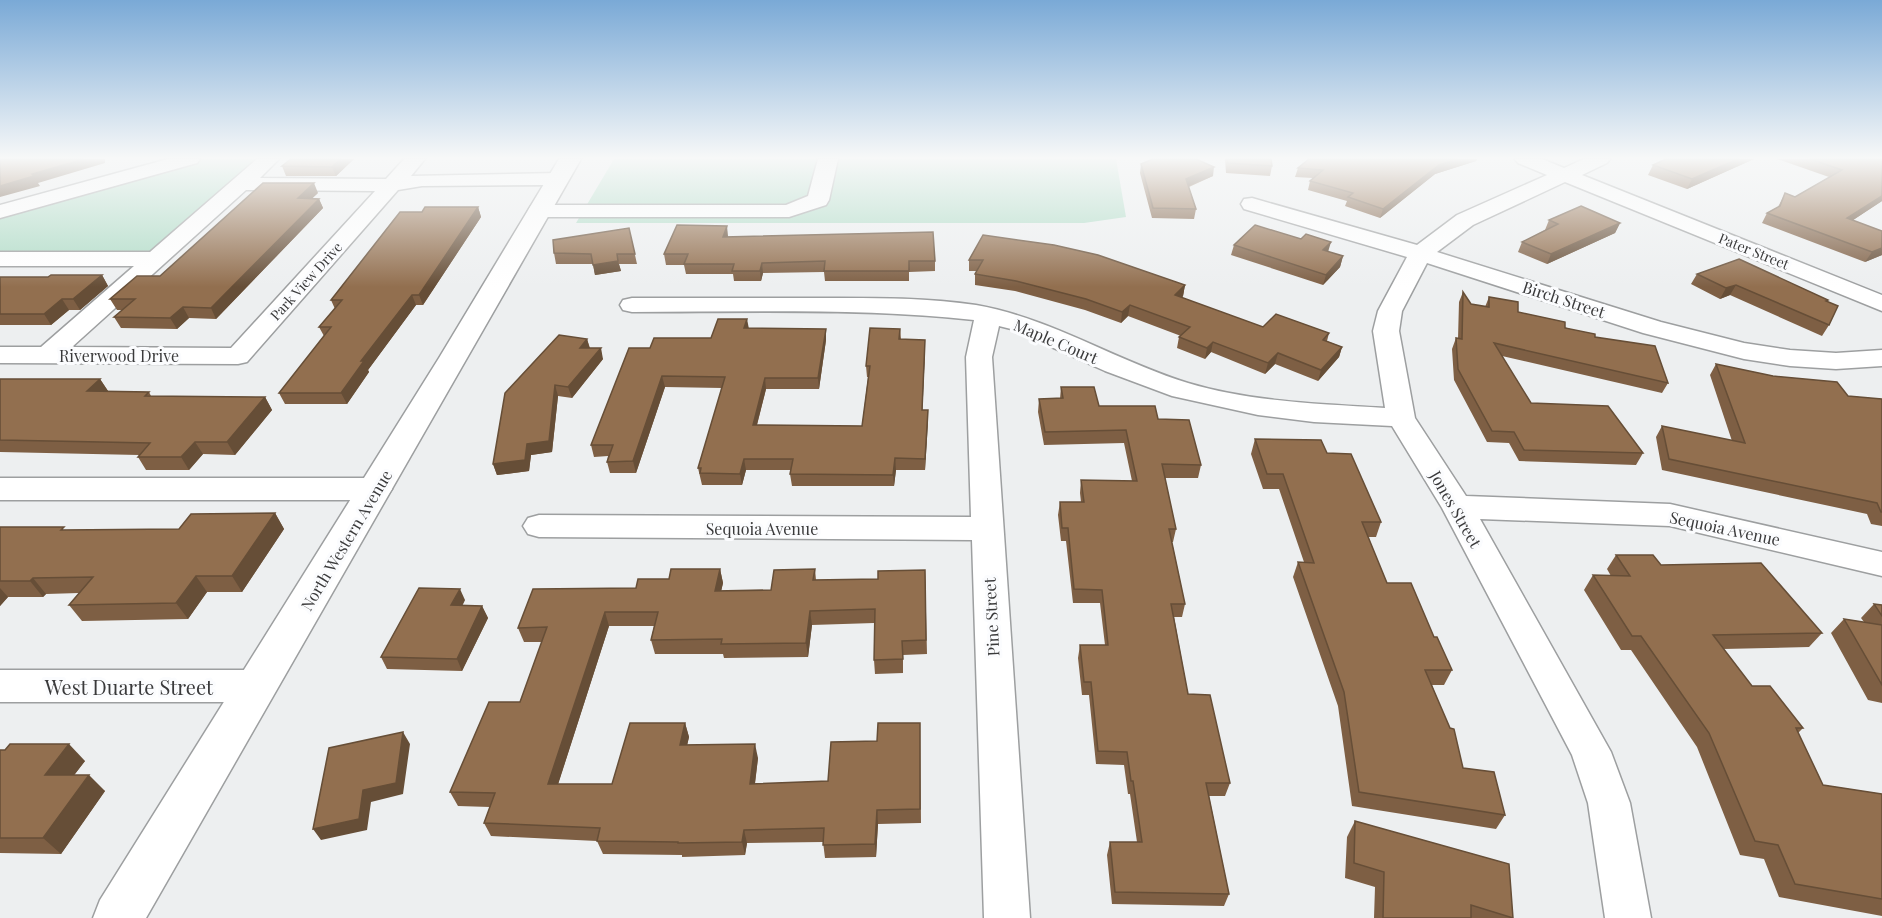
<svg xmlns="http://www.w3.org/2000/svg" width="1882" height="918" viewBox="0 0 1882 918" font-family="'Playfair Display',serif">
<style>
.green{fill:#b0dcc7}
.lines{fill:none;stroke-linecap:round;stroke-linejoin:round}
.minor-casing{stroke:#9d9fa0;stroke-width:3}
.major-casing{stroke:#9d9fa0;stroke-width:3}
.minor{fill:#fff;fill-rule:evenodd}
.major{fill:#fff;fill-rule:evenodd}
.wall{fill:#7e5f44}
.shaded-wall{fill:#664e37}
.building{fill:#926f4f;stroke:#664e37;stroke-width:1.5}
.labels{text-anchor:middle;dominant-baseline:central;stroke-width:6;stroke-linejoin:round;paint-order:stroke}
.far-street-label{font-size:14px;fill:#3a3a3b;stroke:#fbfcfe}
.street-label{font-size:16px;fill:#3a3a3b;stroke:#fbfcfe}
.near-street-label{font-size:20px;fill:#3a3a3b;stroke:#fbfcfe}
</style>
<rect width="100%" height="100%" fill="#edeff0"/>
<g class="green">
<path d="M190,159H270L156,259H0V212Z"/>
<path d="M614,159H1116L1126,217L1084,223H576Z"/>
</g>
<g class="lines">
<defs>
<g id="minor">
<path d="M168,159H200L197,163L0,218V205Z"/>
<path d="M257,159H279L260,178L386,179L404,159H425L411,176L558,173L565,175L568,179L565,183L558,185L422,186L398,190L247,362L238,364L0,363V347H41L134,266H0V252H150ZM246,190L375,191L231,348L72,347Z"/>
<path d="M818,159H838L829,200L826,205L789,217H539L531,216L528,211L531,206L539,205H786L808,196Z"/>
<path d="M1515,159H1542L1564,168L1584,159H1610L1607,163L1582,175L1882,295V311L1565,182L1473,225L1437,252L1661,322L1744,343L1790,350L1836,353L1882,350V366L1836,369L1790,366L1744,359L1643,333L1427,263L1402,311L1399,331L1415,418L1466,496L1670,504L1882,552V576L1670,526L1480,519L1611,752L1630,803L1651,918H1605L1588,803L1572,755L1442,508L1392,426L1314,422L1258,415L1172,396L1105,371L1011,329L999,326L992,357L1030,918H984L972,540L539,537L528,534L523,526L528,518L539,515L971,517L966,357L974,320C861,308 746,312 632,312L623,310L620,305L623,300L632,298C692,298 753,298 813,298C867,298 922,297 976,305C1051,318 1116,361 1188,383C1251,402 1320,404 1385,408L1373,331L1378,311L1407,257L1244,209L1241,204L1244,199L1252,198L1417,245L1457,215L1547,175L1518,163Z"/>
<path d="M0,478H376L387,482L392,489L387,496L376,500H0Z"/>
<path d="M0,670H258L271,675L277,686L271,697L258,702H0Z"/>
</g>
<path id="major" d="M559,159H581L146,918H93L100,900L439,358Z"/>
</defs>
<use href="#minor" class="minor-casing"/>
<use href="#major" class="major-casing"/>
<use href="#minor" class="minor"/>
<use href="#major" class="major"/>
</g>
<g class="wall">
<path d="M291,159H372H354L336,176H286L282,166Z"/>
<path d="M1225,159H1271L1272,166L1270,176L1226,173Z"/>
<path d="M1309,159H1477L1476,161L1435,174L1380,218L1345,206L1347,201L1308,190L1310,181L1313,178L1295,177L1298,168Z"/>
<path d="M1666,159H1754L1687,189L1648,175L1653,165Z"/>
<path d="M1777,159H1882V201L1853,220L1882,255L1865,262L1762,223L1767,213L1778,207L1785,193L1795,197L1829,177Z"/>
<path d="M1141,164L1213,176L1189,187L1196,209L1194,219L1152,218L1140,173Z"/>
<path d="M318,193L312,198L319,199L323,208L216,319L189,318L177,329L121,328L114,317L123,310H117L110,299L160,276Z"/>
<path d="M478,207L481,217L423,305H416L368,370L369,372L347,404H285L279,393L324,336L319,327L335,309L331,300L422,212Z"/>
<path d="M1549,220L1620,223L1615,233L1547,264L1518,252L1522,242L1545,230Z"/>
<path d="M629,228L637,264H619L621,271L595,275L593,264H556L554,253Z"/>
<path d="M983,235L1185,285L1183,296L1182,298L1263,327L1329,333L1327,341L1342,347L1339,357L1318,381L1275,364L1265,374L1211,352L1205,359L1177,348L1179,337L1181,336L1128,316L1121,323L1085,310L1015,291L975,285V274L977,271H969V260Z"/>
<path d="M728,236V237L935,261V271L909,272V281H825L824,272L763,273L761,281H734L733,274H686L684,265H666L664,254Z"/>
<path d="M1234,245L1328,252L1343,256L1340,267L1323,285L1231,255Z"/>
<path d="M1697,274L1828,300L1827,301L1829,325L1822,336L1730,295L1720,299L1691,284Z"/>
<path d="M102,275L108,286L80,310H69L51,325H0V277H48Z"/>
<path d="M1463,292L1471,304L1485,307L1489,297L1518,312L1595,337L1668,383L1662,393L1502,356L1531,403L1643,453L1636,465L1519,461L1509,443L1487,442L1454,380L1452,349L1456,338L1458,339L1459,302Z"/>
<path d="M749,328L826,340L819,389H766L757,425L862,426L868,377H867L866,366L900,329L901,339L925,351L922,410H928L925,470H896L894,486H792L790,474L791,470H746L742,485H702L698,468L722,388L665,387L636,473H610L607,462L608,456L594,457L591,445L650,348L711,338Z"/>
<path d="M587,339L590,348L603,359L572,398L558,396L552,452L531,455L529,471L497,475L493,464Z"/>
<path d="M1716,364L1848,396L1882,399V526L1871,524L1867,514L1662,470L1656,437L1662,426L1732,441L1710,375Z"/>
<path d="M0,379H100L108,391L149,392L151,396L265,397L272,410L235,455L203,454L189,470H146L138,457L139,455L0,452Z"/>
<path d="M1061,387L1099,406L1158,419L1201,465L1198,478H1165L1176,529L1173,542H1172L1185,604L1182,617H1174L1188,694L1230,783L1225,796H1209L1229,894L1224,906L1112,904L1107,855L1110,842H1137L1130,794H1128L1124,765L1096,764L1089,695H1082L1078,658L1080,645H1105L1100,603H1073L1066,541H1061L1058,515L1060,502H1081L1080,493L1081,480L1132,481L1124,443L1044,445L1038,412L1039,399H1060Z"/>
<path d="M1255,439L1327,453L1381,522L1376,537H1368L1387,583L1434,637L1452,670L1444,685H1432L1463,768L1505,815L1496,829L1352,806L1338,706L1293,577L1298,562H1304L1279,489H1263L1251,454Z"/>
<path d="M275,513L284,529L242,592H207L188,619L82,621L69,605L79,593L46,594L43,597H8L0,606V527L67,530L179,529Z"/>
<path d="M1616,555L1661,565L1822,633L1809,647L1723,649L1752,686L1803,728L1798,733L1823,785L1882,794V916L1779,897L1764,859L1740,855L1697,747L1631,650H1621L1584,590L1593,575L1611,576L1607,569Z"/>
<path d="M720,569L723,583L721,591L771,590L815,569L816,580L878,579L925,570L927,654L903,655V673L875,674L874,660V623L812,625L808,657L724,658L723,654H655L651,640L654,626H609L558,784H612L685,723L689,737L687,745L758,758L755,784L828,781L877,741L920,723L921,823L878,824L876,857L825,858L823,842L747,843L745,855L682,857V855L603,854L597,841L491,836L484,823L490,807L458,806L450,792L520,702L542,642H524L518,628L636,588L669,579Z"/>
<path d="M465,600L462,605L482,606L488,618L462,671L387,669L381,657Z"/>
<path d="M1874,604L1882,605V703L1868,700L1831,633L1844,619L1864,622L1861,618Z"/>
<path d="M0,750L85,761L74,775L105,791L61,854L0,853Z"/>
<path d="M1355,821L1513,918H1374L1375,887L1345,878L1347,837Z"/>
</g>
<g class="shaded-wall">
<path d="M84,159H105V163L38,183L40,186L0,197V186L32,174Z"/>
<path d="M340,159H354L336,176L332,167Z"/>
<path d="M1458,159H1477L1476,161L1435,174L1380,218L1383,209L1439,165Z"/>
<path d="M1738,159H1754L1687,189L1692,179Z"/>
<path d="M1214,167L1213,176L1184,188L1186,179Z"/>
<path d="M314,183L318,193L302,208L298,198Z"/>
<path d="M1882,196V201L1841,228L1847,218Z"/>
<path d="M319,199L323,208L216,319L211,308Z"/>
<path d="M478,207L481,217L423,305L419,295Z"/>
<path d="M1620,223L1615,233L1547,264L1551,254Z"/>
<path d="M727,226L728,236L724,247L723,237Z"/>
<path d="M1331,242L1328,252L1323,250Z"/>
<path d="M1882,248V255L1865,262L1872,252Z"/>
<path d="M1343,256L1340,267L1323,285L1326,275Z"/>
<path d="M618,261L621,271L595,275L593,265Z"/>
<path d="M762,263L763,273L761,281L760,271Z"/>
<path d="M102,275L108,286L80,310L73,299Z"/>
<path d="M1185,285L1183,296L1173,306L1175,295Z"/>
<path d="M1736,285L1730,295L1720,299L1726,288Z"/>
<path d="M412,295L416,305L368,370L369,372L347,404L341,393L361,361Z"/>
<path d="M62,299L69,310L51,325L44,314Z"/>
<path d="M1130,305L1128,316L1121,323L1122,312Z"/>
<path d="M183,307L189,318L177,329L170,318Z"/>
<path d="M747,319L749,329L744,328Z"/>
<path d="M826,329V340L819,389L818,378Z"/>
<path d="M587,339L590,350L580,348Z"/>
<path d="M925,340V351L922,421V410Z"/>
<path d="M1213,342L1211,352L1205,359L1207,348Z"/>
<path d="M1342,347L1339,357L1318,381L1321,370Z"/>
<path d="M601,348L603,359L572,398L568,387Z"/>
<path d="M1278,353L1275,364L1265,374L1268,363Z"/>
<path d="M662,376L665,387L636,473L633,461Z"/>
<path d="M765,378L766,389L754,436L753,425Z"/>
<path d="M100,379L108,391H87Z"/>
<path d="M555,385L558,396L552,452L531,455L529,471L497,475L493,464L527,444Z"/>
<path d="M265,397L272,410L235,455L227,442Z"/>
<path d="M928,410V422L925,470V459Z"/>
<path d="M195,442L203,454L189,470L181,457Z"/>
<path d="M895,458L896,470L894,486L893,475Z"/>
<path d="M744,459L746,470L742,485L740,474Z"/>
<path d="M275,513L284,529L242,592L232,576Z"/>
<path d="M720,569L723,583L718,605L715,591Z"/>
<path d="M196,576L207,592L188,619L176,603Z"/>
<path d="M33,578L46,594L43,597L30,581Z"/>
<path d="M0,588L8,597L0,606Z"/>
<path d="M460,589L465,600L457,617L451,605Z"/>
<path d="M482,606L488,618L462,671L457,659Z"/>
<path d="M810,611L812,625L808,657L806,643Z"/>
<path d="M605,612L609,626L554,797L548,784Z"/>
<path d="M685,723L689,737L684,759L680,745Z"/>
<path d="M403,732L410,744L403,794L371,802L367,830L321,840L313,829L363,790Z"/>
<path d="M69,744L85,761L62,791L45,775Z"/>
<path d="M755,744L758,758L753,798L750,784Z"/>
<path d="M89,775L105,791L61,854L43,838Z"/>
<path d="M877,810L878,824L876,857L875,844Z"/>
<path d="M744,830L747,843L745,855L742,842Z"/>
</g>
<g class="building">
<path d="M0,159H84L32,174L34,176L0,186Z"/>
<path d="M291,159H340L332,167L282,166Z"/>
<path d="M1153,159H1196L1214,167L1186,179L1196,209L1153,208L1141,164Z"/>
<path d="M1227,159H1271L1272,166L1228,163Z"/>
<path d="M1309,159H1458L1439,165L1383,209L1348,197L1353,193L1310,181L1323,170L1298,168Z"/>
<path d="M1666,159H1738L1692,179L1653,165Z"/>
<path d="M1810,159H1882V196L1847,218L1882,231V248L1872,252L1767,213L1780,206L1785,193L1795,197L1842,170Z"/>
<path d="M263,183H314L298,198L319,199L211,308L183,307L170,318L114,317L135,299H110L137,276H160Z"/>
<path d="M1581,206L1620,223L1551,254L1522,242L1558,224L1549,220Z"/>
<path d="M425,207H478L419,295H412L361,361H364L341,393H279L331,327H319L342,300H331L400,212H422Z"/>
<path d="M677,225L727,226L723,237L933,232L935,261H909V271H824L825,261L762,263L760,271H732L734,264H684L688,254H664Z"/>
<path d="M1255,225L1301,239L1306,234L1331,242L1323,250L1343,256L1326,275L1234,245Z"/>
<path d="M629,228L635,254H617L618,261L593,265L591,254L554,253L553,240Z"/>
<path d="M983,235L1054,245L1098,255L1185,285L1175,295L1263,327L1276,314L1329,333L1323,340L1342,347L1321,370L1278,353L1268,363L1213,342L1207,348L1179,337L1190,327L1130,305L1122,312L1086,299L1016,281L975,274L983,260H969Z"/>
<path d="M1739,259L1828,300L1826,301L1838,306L1829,325L1736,285L1726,288L1697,274Z"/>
<path d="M51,275H102L73,299H62L44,314H0V277H48Z"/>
<path d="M1463,292L1471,304L1489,307V297L1518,302V312L1565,322V328L1595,334V337L1655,346L1668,383L1494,343L1531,403L1608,406L1643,453L1524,450L1514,432L1492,431L1458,369L1456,338L1462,339Z"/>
<path d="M718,319H747L744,328L826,329L818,378H765L753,425L862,426L870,366H866L870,328L900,329L899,339L925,340L922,410H928L925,459L895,458L893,475L790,474L793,459H744L740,474L700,473L701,468H698L725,377L662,376L633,461L607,462L613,445H591L629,348H650L654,338H711Z"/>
<path d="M559,335L587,339L580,348H601L568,387L555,385L549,441L527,444L525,460L493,464L505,393Z"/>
<path d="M1716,364L1773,376L1837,382L1848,396L1882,399V512H1881L1877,503L1669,459L1662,426L1745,443Z"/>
<path d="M0,379H100L87,391L149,392L145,396L265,397L227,442H195L181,457H138L150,443L0,440Z"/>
<path d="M1061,387H1094L1099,406H1155L1158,419L1189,420L1201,465L1162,464L1176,529H1169L1185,604H1171L1188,694L1210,695L1230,783H1206L1229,894L1115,892L1110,842H1142L1133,781H1131L1127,752L1098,751L1091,682H1084L1080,645H1108L1102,590L1074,589L1068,528H1062L1060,502H1084L1081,480L1137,481L1126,430L1045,432L1039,399L1063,398Z"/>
<path d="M1255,439L1321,440L1327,453L1351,454L1381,522H1362L1387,583H1411L1434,637H1437L1452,670H1425L1450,728L1454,729L1463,768L1494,772L1505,815L1359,792L1344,692L1298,562L1314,563L1283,474H1267Z"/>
<path d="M275,513L232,576H196L176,603L69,605L93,577L33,578L30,581H0V527H64L61,530L179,529L191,514Z"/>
<path d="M1616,555H1653L1661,565L1761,563L1822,633L1713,635L1752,686H1770L1803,728H1796L1823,785L1882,794V899L1795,884L1778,845L1755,841L1709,733L1641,636H1632L1593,575L1630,576Z"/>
<path d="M671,569H720L715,591L771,590L774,570L815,569L813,580L878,579V571L925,570L926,640L902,641L903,659L874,660L875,609L810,611L806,643L721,644L722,639L651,640L658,612H605L548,784H612L630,723H685L680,745L755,744L750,784L828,781L831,742L877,741L878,723H920V809L877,810L875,844L823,845L824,828L744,830L742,842L678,843V842L597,841L600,828L484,823L495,793L450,792L489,702H520L547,627L518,628L533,589L636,588L638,579H669Z"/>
<path d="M419,588L460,589L451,605L482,606L457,659L381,657Z"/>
<path d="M1874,604L1882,605V616Z"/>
<path d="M1844,619L1882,625V685Z"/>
<path d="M403,732L396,783L363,790L359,819L313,829L329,748Z"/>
<path d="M10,744H69L45,775H89L43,838H0V750H5Z"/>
<path d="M1355,821L1509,864L1513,918L1471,905V918H1383L1384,872L1354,863Z"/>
</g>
<linearGradient id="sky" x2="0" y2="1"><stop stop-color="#7aa9d6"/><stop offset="0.55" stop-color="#f7f8f8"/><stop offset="1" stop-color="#f7f8f8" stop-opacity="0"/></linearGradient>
<rect width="1882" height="287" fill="url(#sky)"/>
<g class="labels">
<g class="far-street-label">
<text transform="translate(1754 251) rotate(22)">Pater Street</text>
<text transform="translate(306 281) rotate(-48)">Park View Drive</text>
</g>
<g class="street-label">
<text transform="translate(1564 299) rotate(18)">Birch Street</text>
<text transform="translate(1056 341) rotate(23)">Maple Court</text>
<text x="119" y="355">Riverwood Drive</text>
<text transform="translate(1456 509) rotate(60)">Jones Street</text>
<text x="762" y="528">Sequoia Avenue</text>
<text transform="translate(1725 528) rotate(12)">Sequoia Avenue</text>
<text transform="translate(346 540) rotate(-59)">North Western Avenue</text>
<text transform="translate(991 617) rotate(-93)">Pine Street</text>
</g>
<g class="near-street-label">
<text x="129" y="686">West Duarte Street</text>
</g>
</g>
</svg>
